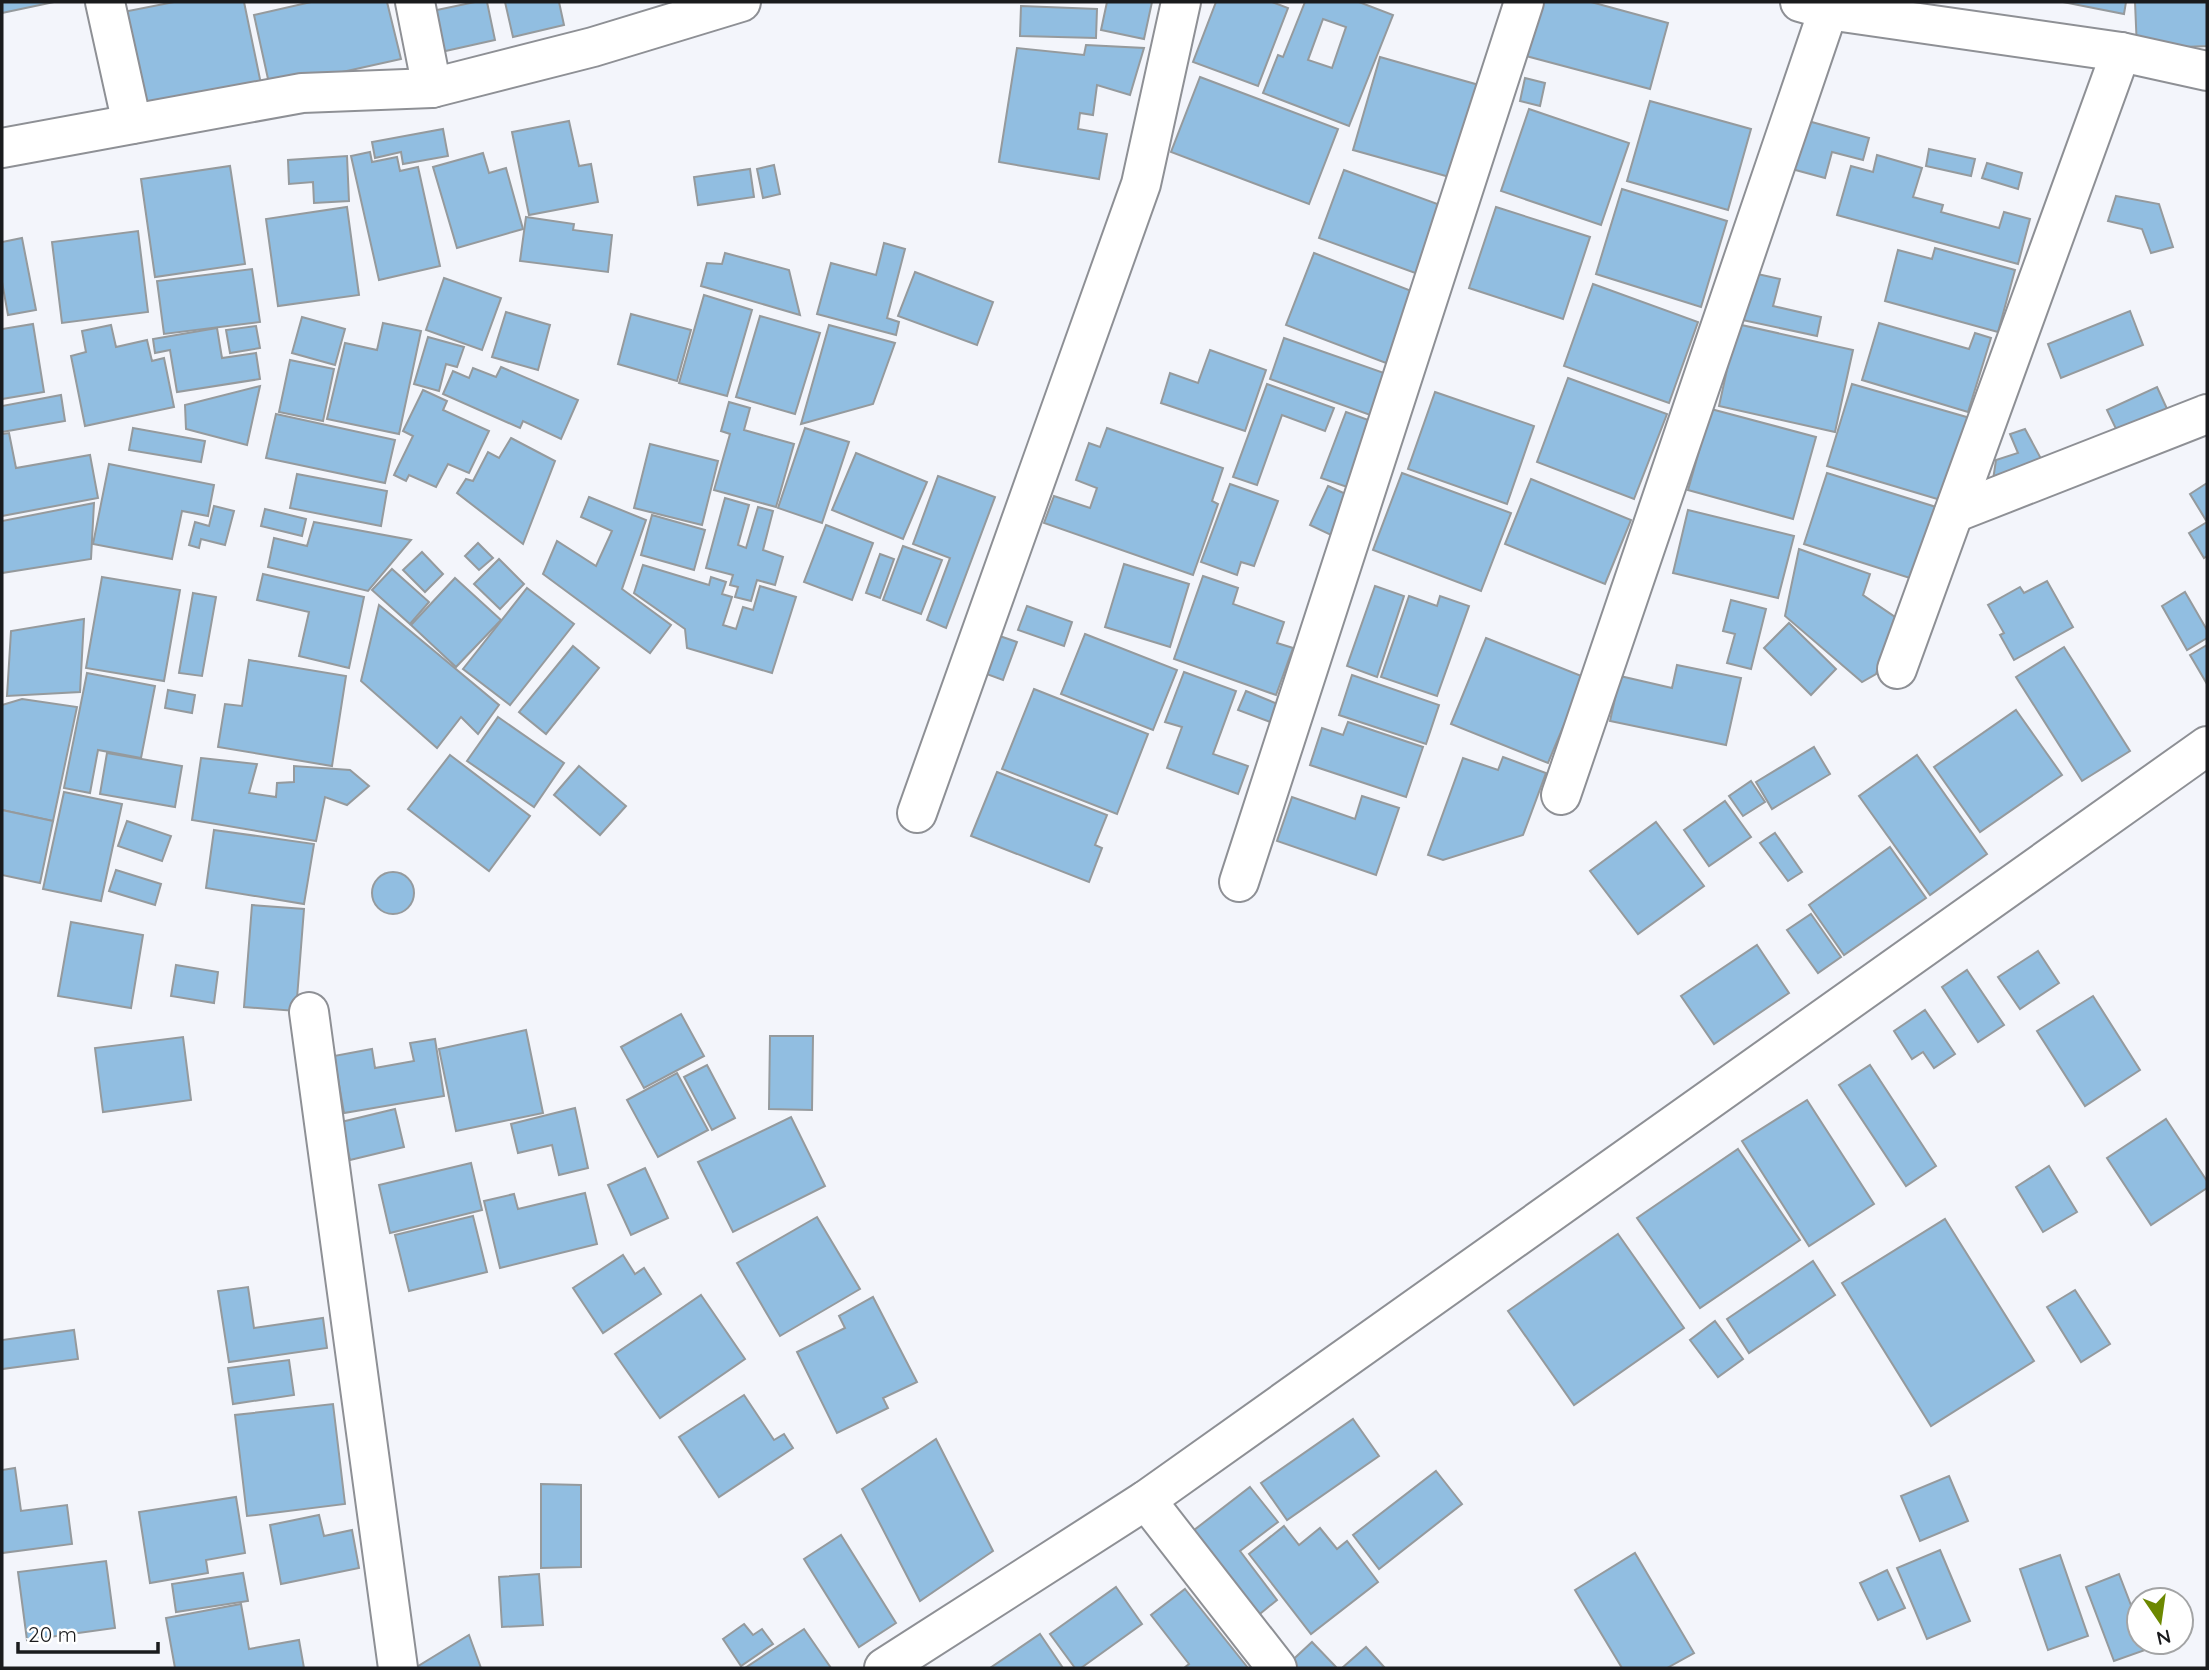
<svg xmlns="http://www.w3.org/2000/svg" width="2209" height="1670" viewBox="0 0 2209 1670" font-family="Quicksand,sans-serif">
<style>
.building{fill:#91bee1;stroke:#959a9d;stroke-width:2;fill-rule:evenodd}
.lines{fill:none;stroke-linecap:round;stroke-linejoin:round}
.minor-casing{stroke:#8e9095;stroke-width:42}
.minor{stroke:#fff;stroke-width:38}
</style>
<rect width="100%" height="100%" fill="#f3f5fb"/>
<g class="building">
<path d="M2,2H54L2,13Z"/>
<path d="M174,2H244L261,84L137,108L118,13Z"/>
<path d="M311,2H387L401,59L270,88L254,15Z"/>
<path d="M475,2H487L495,40L441,52L432,11Z"/>
<path d="M505,2H559L564,25L513,37Z"/>
<path d="M1107,2H1152L1144,39L1101,30Z"/>
<path d="M1216,2H1272L1288,8L1258,86L1193,62Z"/>
<path d="M1305,2H1359L1393,15L1349,126L1263,93L1278,55L1283,57ZM1323,19L1346,27L1332,68L1308,60Z"/>
<path d="M1540,2H1591L1668,23L1650,89L1526,56Z"/>
<path d="M2063,2H2126L2124,14Z"/>
<path d="M2135,2H2207V46L2137,49Z"/>
<path d="M1021,6L1097,9L1096,38L1020,36Z"/>
<path d="M1086,45L1144,48L1130,95L1097,85L1093,115L1080,113L1078,129L1107,134L1099,179L999,162L1017,48L1084,55Z"/>
<path d="M1380,57L1479,85L1453,178L1353,150Z"/>
<path d="M1200,77L1338,129L1309,204L1171,152Z"/>
<path d="M1525,78L1545,83L1540,106L1520,101Z"/>
<path d="M1650,101L1751,129L1728,210L1627,181Z"/>
<path d="M1529,109L1629,143L1601,225L1501,191Z"/>
<path d="M1801,119L1869,138L1863,160L1832,152L1825,178L1788,168Z"/>
<path d="M569,121L579,166L591,164L598,202L529,215L512,132Z"/>
<path d="M443,129L448,156L403,164L401,152L375,158L372,142Z"/>
<path d="M1929,149L1975,159L1971,176L1926,166Z"/>
<path d="M370,152L372,162L397,157L400,171L418,167L440,266L379,280L351,156Z"/>
<path d="M483,153L489,173L506,168L523,229L457,248L433,167Z"/>
<path d="M1877,155L1922,168L1913,197L1943,205L1941,212L1999,228L2004,212L2030,219L2018,264L1837,215L1851,166L1873,172Z"/>
<path d="M347,156L349,201L314,203L313,182L289,184L288,160Z"/>
<path d="M1987,163L2022,173L2018,189L1982,178Z"/>
<path d="M774,165L780,194L763,198L757,169Z"/>
<path d="M230,166L245,264L155,277L141,179Z"/>
<path d="M750,169L754,197L698,205L694,177Z"/>
<path d="M1344,170L1443,206L1418,274L1319,238Z"/>
<path d="M1622,189L1727,221L1701,307L1596,274Z"/>
<path d="M2116,196L2159,204L2173,247L2151,253L2142,229L2108,221Z"/>
<path d="M347,207L359,295L278,306L266,219Z"/>
<path d="M1496,207L1590,237L1563,319L1469,288Z"/>
<path d="M526,217L574,224L573,230L612,235L608,272L520,261Z"/>
<path d="M138,231L148,312L62,323L52,242Z"/>
<path d="M22,238L36,310L8,315L2,282V242Z"/>
<path d="M884,243L905,249L887,318L899,322L896,335L817,314L831,263L876,275Z"/>
<path d="M1935,248L2015,270L1998,332L1885,301L1898,250L1932,259Z"/>
<path d="M725,253L789,270L800,315L701,286L707,263L722,264Z"/>
<path d="M1314,253L1414,292L1386,363L1286,325Z"/>
<path d="M252,269L260,322L164,334L157,281Z"/>
<path d="M1744,271L1780,279L1773,306L1821,317L1817,336L1733,318Z"/>
<path d="M915,272L993,302L977,345L898,316Z"/>
<path d="M444,278L501,298L482,350L426,330Z"/>
<path d="M1593,284L1698,322L1669,403L1564,366Z"/>
<path d="M704,295L752,310L727,396L679,383Z"/>
<path d="M2130,311L2143,345L2061,378L2048,344Z"/>
<path d="M506,312L550,325L538,370L492,357Z"/>
<path d="M631,314L691,330L677,381L618,364Z"/>
<path d="M760,316L820,333L795,414L736,397Z"/>
<path d="M302,317L345,329L335,365L292,353Z"/>
<path d="M383,323L421,331L399,434L327,419L345,343L377,350Z"/>
<path d="M1879,323L1969,349L1975,333L1991,338L1968,412L1862,380Z"/>
<path d="M33,324L44,392L2,399V329Z"/>
<path d="M1737,324L1853,350L1835,432L1719,406Z"/>
<path d="M111,325L116,347L147,340L152,361L164,358L174,407L85,426L71,356L86,352L82,331Z"/>
<path d="M829,325L895,343L873,404L801,424Z"/>
<path d="M256,326L260,348L230,353L226,330Z"/>
<path d="M217,328L222,358L256,353L260,379L177,392L170,350L155,353L153,339Z"/>
<path d="M428,337L464,347L457,367L446,364L439,391L414,384Z"/>
<path d="M1284,338L1387,374L1373,416L1270,379Z"/>
<path d="M1210,350L1266,370L1245,431L1161,403L1170,373L1198,383Z"/>
<path d="M290,360L334,369L323,421L279,412Z"/>
<path d="M501,367L578,400L561,439L523,421L520,428L443,394L453,371L469,378L473,368L496,377Z"/>
<path d="M1568,378L1667,414L1634,499L1537,462Z"/>
<path d="M1267,384L1334,408L1325,431L1282,415L1257,485L1233,477Z"/>
<path d="M1852,384L1970,418L1944,501L1827,466Z"/>
<path d="M260,386L247,445L186,429L185,405Z"/>
<path d="M2157,387L2168,411L2118,433L2107,410Z"/>
<path d="M423,390L447,401L443,410L489,431L469,473L448,464L436,487L409,475L406,481L394,475L413,436L403,431Z"/>
<path d="M1435,392L1534,426L1507,504L1408,469Z"/>
<path d="M61,395L65,421L2,432V406Z"/>
<path d="M729,402L750,408L744,430L794,444L776,507L714,490L730,434L721,431Z"/>
<path d="M1711,409L1816,437L1793,519L1688,490Z"/>
<path d="M1346,412L1374,422L1350,488L1321,478Z"/>
<path d="M276,414L395,440L385,483L266,458Z"/>
<path d="M133,428L205,441L201,462L129,450Z"/>
<path d="M805,428L849,442L822,523L778,508Z"/>
<path d="M1107,428L1223,468L1212,501L1218,504L1193,575L1044,523L1054,496L1090,508L1097,488L1076,480L1089,443L1100,447Z"/>
<path d="M2025,429L2046,468L1991,493L1996,460L2018,453L2010,434Z"/>
<path d="M9,433L16,468L90,455L98,498L2,516V434Z"/>
<path d="M511,438L555,461L523,544L457,493L466,479L473,481L488,452L499,458Z"/>
<path d="M650,444L718,461L702,525L634,508Z"/>
<path d="M856,453L927,482L903,539L832,510Z"/>
<path d="M109,464L214,485L208,516L182,511L172,559L93,544Z"/>
<path d="M1402,473L1511,513L1481,591L1373,550Z"/>
<path d="M1827,473L1936,507L1913,579L1804,544Z"/>
<path d="M297,474L387,491L381,526L290,508Z"/>
<path d="M938,476L995,497L946,628L927,620L950,558L913,544Z"/>
<path d="M1531,479L1631,520L1605,584L1505,544Z"/>
<path d="M2207,483V556L2204,558L2189,533L2207,522L2190,494Z"/>
<path d="M1230,484L1278,501L1254,566L1241,562L1237,575L1201,562Z"/>
<path d="M1328,486L1348,495L1331,535L1310,525Z"/>
<path d="M589,497L646,520L622,589L671,625L650,653L543,574L557,541L596,566L612,531L581,517Z"/>
<path d="M725,498L749,505L738,545L746,548L758,507L773,511L763,550L783,557L775,585L757,580L751,601L735,597L738,587L730,585L733,575L706,568Z"/>
<path d="M94,503L91,559L2,573V521Z"/>
<path d="M214,506L234,511L225,545L201,539L199,548L189,545L195,522L209,526Z"/>
<path d="M265,509L306,519L302,536L261,526Z"/>
<path d="M1688,510L1794,536L1778,598L1673,573Z"/>
<path d="M652,515L705,530L694,570L641,555Z"/>
<path d="M314,522L411,540L368,591L268,567L274,538L307,546Z"/>
<path d="M826,525L873,543L852,600L804,582Z"/>
<path d="M478,543L493,558L479,570L465,556Z"/>
<path d="M903,546L942,560L921,614L883,600Z"/>
<path d="M1799,549L1870,574L1863,595L1895,617L1876,674L1862,682L1785,616Z"/>
<path d="M422,552L443,574L425,592L403,570Z"/>
<path d="M880,554L894,559L880,598L866,593Z"/>
<path d="M499,559L524,584L500,609L474,584Z"/>
<path d="M1124,564L1189,584L1170,647L1105,627Z"/>
<path d="M643,565L709,585L711,577L726,582L722,594L732,597L723,625L736,629L743,607L753,610L760,586L796,597L772,673L687,648L685,629L634,593Z"/>
<path d="M392,569L429,602L410,624L372,590Z"/>
<path d="M263,574L364,597L349,668L299,656L309,612L257,600Z"/>
<path d="M1203,576L1238,588L1233,604L1284,622L1277,643L1293,648L1276,695L1174,659Z"/>
<path d="M102,577L180,590L164,681L86,668Z"/>
<path d="M455,578L501,620L456,667L411,625Z"/>
<path d="M2047,581L2073,627L2014,660L2000,635L2004,633L1988,605L2020,587L2024,593Z"/>
<path d="M1375,586L1404,596L1377,677L1347,666Z"/>
<path d="M527,588L574,624L510,705L463,669Z"/>
<path d="M2185,592L2207,630V638L2187,650L2162,606Z"/>
<path d="M193,593L216,597L202,676L179,673Z"/>
<path d="M1409,596L1437,606L1440,596L1469,606L1437,696L1381,677Z"/>
<path d="M1731,600L1766,609L1751,669L1727,663L1735,634L1723,631Z"/>
<path d="M379,605L499,705L478,734L461,717L437,748L361,681Z"/>
<path d="M1027,606L1072,622L1064,646L1018,630Z"/>
<path d="M84,619L80,692L7,696L11,631Z"/>
<path d="M1789,623L1836,669L1811,695L1764,648Z"/>
<path d="M994,634L1017,642L1003,680L981,672Z"/>
<path d="M1085,634L1177,670L1153,730L1061,694Z"/>
<path d="M1486,638L1584,677L1548,763L1451,724Z"/>
<path d="M2207,645V684L2190,655Z"/>
<path d="M573,646L599,668L546,734L519,712Z"/>
<path d="M2064,647L2130,751L2082,781L2016,677Z"/>
<path d="M249,660L346,676L332,766L218,747L225,704L242,706Z"/>
<path d="M1677,665L1741,678L1726,745L1610,721L1620,676L1672,688Z"/>
<path d="M1184,672L1236,691L1213,754L1248,766L1238,794L1167,768L1182,727L1165,722Z"/>
<path d="M87,673L155,686L141,758L98,750L90,793L64,788Z"/>
<path d="M1352,675L1439,705L1426,744L1339,715Z"/>
<path d="M1034,689L1148,734L1117,814L1002,769Z"/>
<path d="M168,690L195,695L192,713L165,708Z"/>
<path d="M1246,691L1280,705L1273,723L1238,710Z"/>
<path d="M22,699L77,707L53,821L2,810V705Z"/>
<path d="M2016,710L2062,775L1980,832L1934,767Z"/>
<path d="M498,717L564,763L534,807L467,761Z"/>
<path d="M1348,722L1423,747L1406,797L1310,765L1322,728L1343,735Z"/>
<path d="M1814,747L1830,774L1772,809L1756,782Z"/>
<path d="M107,753L182,766L175,807L100,794Z"/>
<path d="M450,755L530,816L489,871L408,809Z"/>
<path d="M1917,755L1987,854L1930,895L1859,796Z"/>
<path d="M1503,757L1546,773L1523,835L1443,860L1428,855L1463,758L1498,770Z"/>
<path d="M201,758L257,764L249,793L276,797L277,783L294,782V766L350,770L369,786L347,805L325,797L316,841L192,820Z"/>
<path d="M579,766L626,806L600,835L554,795Z"/>
<path d="M997,772L1107,815L1095,845L1102,848L1089,882L971,836Z"/>
<path d="M1751,781L1765,802L1743,816L1729,796Z"/>
<path d="M64,792L122,804L101,901L43,889Z"/>
<path d="M1362,796L1399,808L1376,875L1277,841L1292,797L1355,819Z"/>
<path d="M1725,801L1751,837L1709,866L1684,830Z"/>
<path d="M2,810L53,821L40,883L2,875Z"/>
<path d="M127,821L171,836L162,861L118,846Z"/>
<path d="M1656,822L1704,886L1638,934L1590,871Z"/>
<path d="M214,830L314,844L304,904L206,888Z"/>
<path d="M1775,833L1802,872L1788,881L1760,843Z"/>
<path d="M1890,847L1926,898L1844,955L1809,905Z"/>
<path d="M116,870L161,884L155,905L109,891Z"/>
<circle cx="393" cy="893" r="21"/>
<path d="M252,905L304,909L296,1011L244,1007Z"/>
<path d="M1811,914L1841,957L1818,973L1787,930Z"/>
<path d="M71,922L143,935L131,1008L58,996Z"/>
<path d="M1757,945L1789,993L1714,1044L1681,996Z"/>
<path d="M2038,951L2059,983L2020,1009L1998,977Z"/>
<path d="M176,965L218,972L214,1003L171,996Z"/>
<path d="M1967,970L2004,1025L1978,1042L1942,987Z"/>
<path d="M2093,996L2140,1070L2085,1106L2037,1031Z"/>
<path d="M1925,1010L1955,1054L1934,1068L1923,1052L1912,1059L1894,1031Z"/>
<path d="M681,1014L704,1056L644,1088L621,1047Z"/>
<path d="M526,1030L543,1113L456,1131L439,1049Z"/>
<path d="M770,1036H813L812,1110L769,1109Z"/>
<path d="M183,1037L191,1100L103,1112L95,1048Z"/>
<path d="M435,1039L444,1096L344,1113L334,1056L372,1049L375,1068L414,1061L410,1043Z"/>
<path d="M707,1065L735,1118L712,1130L684,1077Z"/>
<path d="M1870,1065L1936,1166L1906,1186L1839,1085Z"/>
<path d="M677,1073L708,1130L658,1157L627,1100Z"/>
<path d="M1807,1100L1874,1204L1809,1246L1742,1141Z"/>
<path d="M575,1108L588,1168L559,1175L552,1145L518,1153L511,1124Z"/>
<path d="M395,1109L404,1147L350,1160L341,1122Z"/>
<path d="M791,1117L825,1186L733,1232L698,1162Z"/>
<path d="M2166,1119L2207,1181V1188L2151,1225L2107,1158Z"/>
<path d="M1738,1149L1800,1240L1700,1308L1637,1218Z"/>
<path d="M471,1163L482,1210L390,1233L379,1185Z"/>
<path d="M2049,1166L2077,1212L2043,1232L2016,1187Z"/>
<path d="M645,1168L668,1218L631,1235L608,1185Z"/>
<path d="M585,1193L597,1244L500,1268L484,1201L514,1194L518,1209Z"/>
<path d="M473,1216L487,1272L409,1291L395,1235Z"/>
<path d="M817,1217L860,1289L780,1336L737,1263Z"/>
<path d="M1945,1219L2034,1361L1931,1426L1842,1283Z"/>
<path d="M1618,1234L1684,1328L1574,1405L1508,1311Z"/>
<path d="M623,1255L635,1274L644,1268L661,1294L603,1333L573,1288Z"/>
<path d="M1813,1261L1835,1295L1749,1353L1727,1319Z"/>
<path d="M248,1287L254,1328L323,1318L327,1348L229,1362L218,1291Z"/>
<path d="M2075,1290L2110,1344L2081,1362L2047,1307Z"/>
<path d="M701,1295L745,1359L660,1418L615,1354Z"/>
<path d="M873,1297L917,1382L883,1398L888,1408L837,1433L797,1352L845,1328L839,1316Z"/>
<path d="M1715,1321L1743,1359L1718,1377L1690,1340Z"/>
<path d="M74,1330L78,1359L2,1369V1340Z"/>
<path d="M289,1360L294,1395L233,1404L228,1368Z"/>
<path d="M744,1395L774,1440L784,1434L793,1448L719,1497L679,1437Z"/>
<path d="M333,1404L345,1504L247,1516L235,1415Z"/>
<path d="M1353,1419L1379,1456L1287,1520L1261,1483Z"/>
<path d="M936,1439L993,1551L920,1601L862,1489Z"/>
<path d="M15,1468L21,1511L67,1505L72,1544L2,1553V1470Z"/>
<path d="M1436,1471L1462,1504L1379,1569L1353,1535Z"/>
<path d="M1949,1476L1968,1521L1920,1541L1901,1496Z"/>
<path d="M541,1484L581,1485V1567L541,1568Z"/>
<path d="M1250,1487L1278,1522L1240,1551L1277,1600L1250,1622L1185,1537Z"/>
<path d="M236,1497L245,1553L206,1560L208,1573L150,1583L139,1512Z"/>
<path d="M319,1515L324,1536L352,1530L359,1568L281,1584L270,1525Z"/>
<path d="M1284,1526L1299,1545L1320,1528L1337,1549L1347,1541L1378,1582L1311,1634L1249,1554Z"/>
<path d="M841,1535L896,1623L859,1647L804,1559Z"/>
<path d="M1940,1550L1970,1621L1927,1639L1897,1568Z"/>
<path d="M1635,1553L1694,1653L1667,1668H1622L1575,1590Z"/>
<path d="M2060,1555L2088,1636L2048,1650L2020,1569Z"/>
<path d="M106,1561L115,1628L27,1640L18,1572Z"/>
<path d="M1887,1570L1905,1608L1878,1620L1860,1583Z"/>
<path d="M243,1573L248,1601L176,1612L172,1584Z"/>
<path d="M539,1574L543,1625L502,1627L499,1577Z"/>
<path d="M2119,1574L2139,1626V1642H2145L2148,1649L2114,1661L2086,1587Z"/>
<path d="M1116,1587L1142,1624L1081,1668H1075L1050,1634Z"/>
<path d="M1185,1589L1248,1668H1184L1189,1664L1151,1615Z"/>
<path d="M241,1604L249,1649L299,1640L304,1668H175L166,1618Z"/>
<path d="M744,1624L753,1635L762,1629L773,1644L741,1666L723,1639Z"/>
<path d="M804,1629L831,1668H745Z"/>
<path d="M1040,1634L1063,1668H990Z"/>
<path d="M469,1635L481,1668H415Z"/>
<path d="M1312,1642L1337,1668H1286L1285,1667Z"/>
<path d="M1366,1647L1385,1668H1342Z"/>
</g>
<g class="lines">
<defs>
<g id="minor">
<path d="M105,2L132,124"/>
<path d="M415,2L432,88"/>
<path d="M1800,2L1828,10L2121,52L2207,71"/>
<path d="M2,148L302,93L432,88L593,47L741,2"/>
<path d="M1954,513L2207,414"/>
<path d="M1897,669L2121,52"/>
<path d="M1561,795L1831,2"/>
<path d="M917,813L1141,184L1181,2"/>
<path d="M1239,882L1524,2"/>
<path d="M309,1012L398,1668"/>
<path d="M1146,1500L1277,1668"/>
<path d="M884,1668L1146,1500L2207,746"/>
</g>
</defs>
<use href="#minor" class="minor-casing"/>
<use href="#minor" class="minor"/>
</g>
<rect width="2209" height="1670" fill="none" stroke="#1a1b1d" stroke-width="7"/>
<g transform="translate(2160 1621) rotate(167)"><circle r="33" fill="#ffffff" stroke="#a3a4a5" stroke-width="2"/>
<path d="M0-5L12 26L0 18L-12 26Z" fill="#6c8800"/>
<text y="-10" font-size="19" font-weight="bold" text-anchor="middle" fill="#1a1b1d">N</text>
</g>
<path d="M18 1642v10h140v-10" fill="none" stroke="#1a1b1d" stroke-width="3.5"/>
<text x="28" y="1642" font-size="21" fill="#1a1b1d" stroke="#ffffff" stroke-width="5" paint-order="stroke">20 m</text>
</svg>
